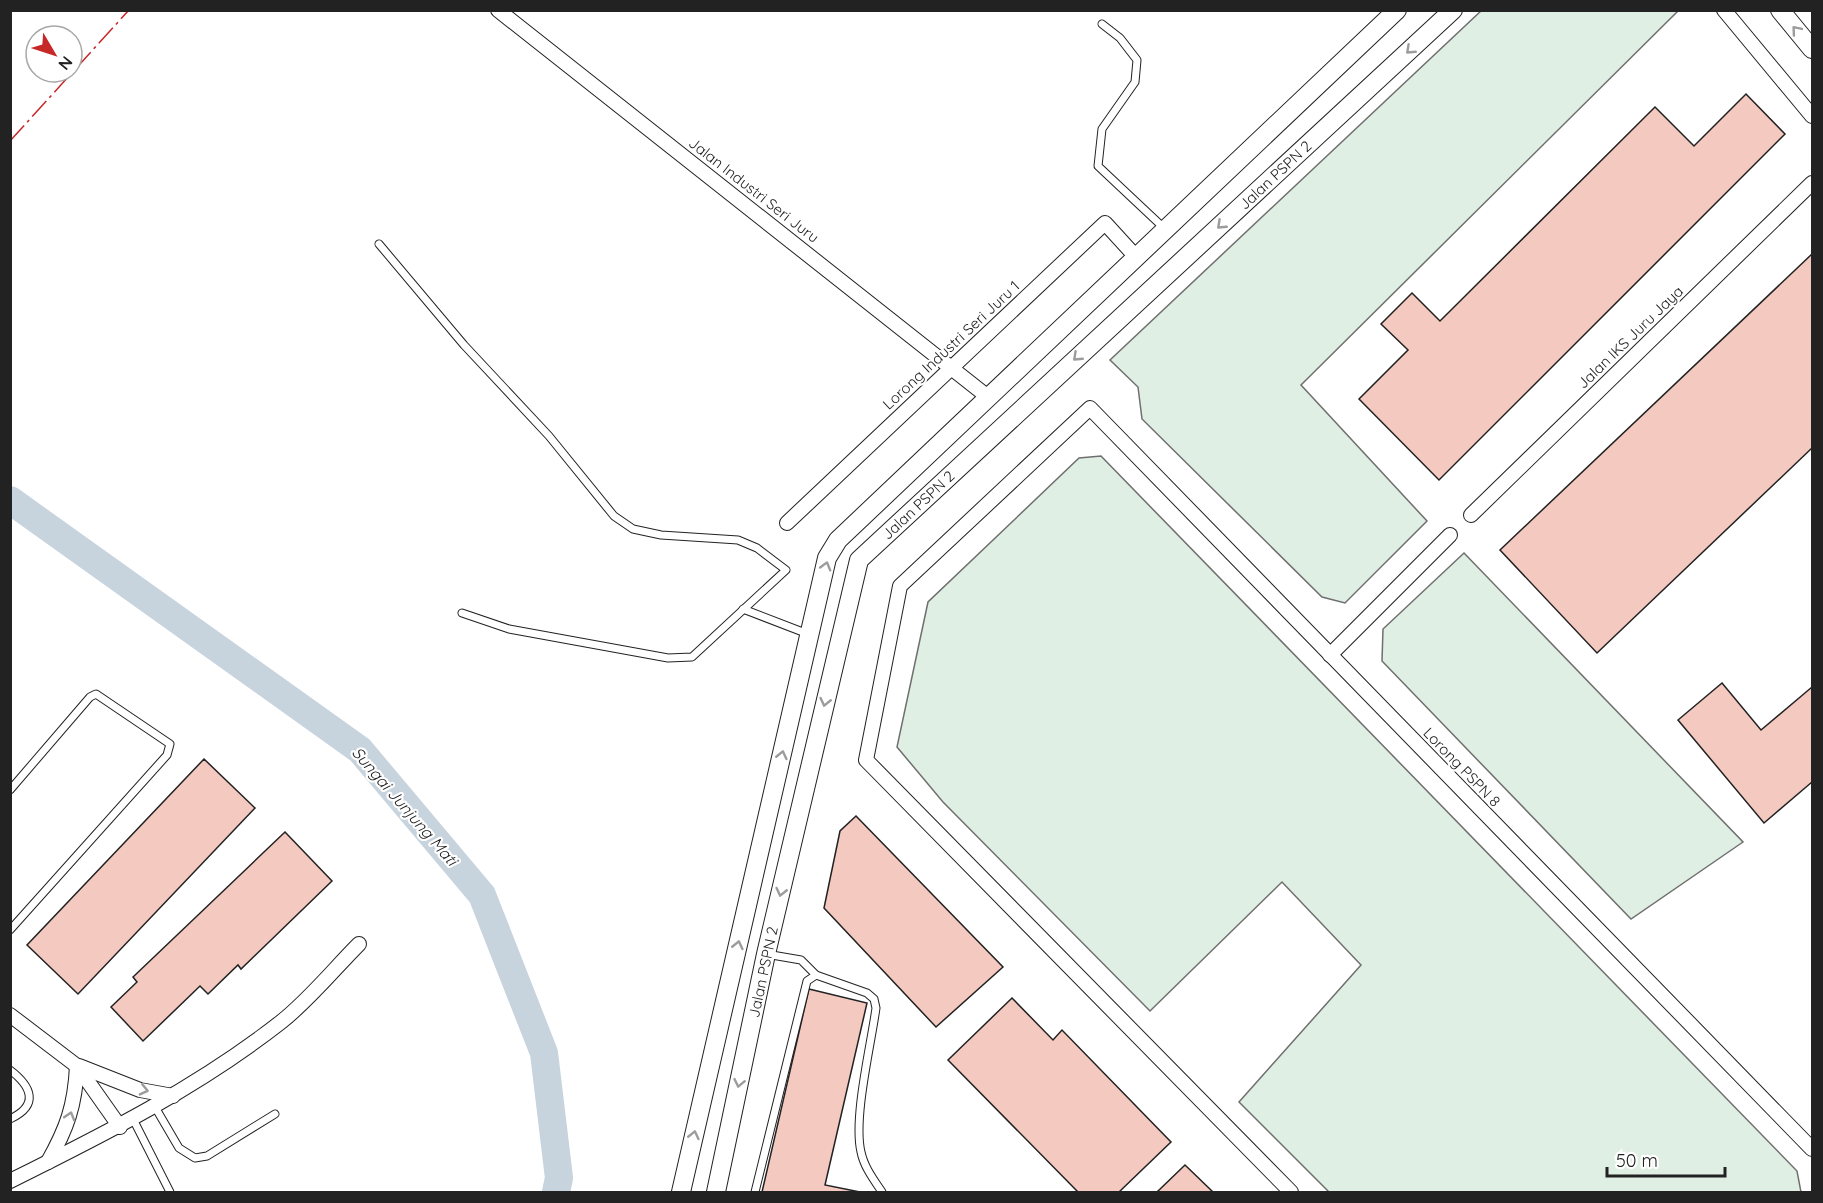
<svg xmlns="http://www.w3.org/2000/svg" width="1823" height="1203" viewBox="0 0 1823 1203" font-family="Quicksand,sans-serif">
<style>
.green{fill:#e0efe3;stroke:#6f6f6f;stroke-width:1.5}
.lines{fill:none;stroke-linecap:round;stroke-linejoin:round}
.river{stroke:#c7d3dd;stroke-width:28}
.building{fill:#f3c9c0;stroke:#222;stroke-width:1.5}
.service-casing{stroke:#222;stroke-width:9}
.minor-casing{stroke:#222;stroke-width:16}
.tertiary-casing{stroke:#222;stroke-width:20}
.service{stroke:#fff;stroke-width:7}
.minor{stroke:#fff;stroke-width:14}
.tertiary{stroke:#fff;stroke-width:18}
.power{stroke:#c62828;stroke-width:1.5;stroke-dasharray:21 4.5 3 4.5;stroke-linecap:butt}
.oneway{stroke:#9c9c9c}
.labels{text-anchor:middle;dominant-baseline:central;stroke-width:4.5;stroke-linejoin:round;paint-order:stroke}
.street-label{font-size:15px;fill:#222;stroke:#fff}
.water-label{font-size:16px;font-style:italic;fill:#222;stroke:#fff}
</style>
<rect width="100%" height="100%" fill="#fff"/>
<g class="green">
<path d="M1482,10L1678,11L1301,385L1427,521L1345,603L1322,597L1142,419L1138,387L1110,360Z"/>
<path d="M1101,456L1797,1171L1801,1192H1329L1239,1102L1361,965L1282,882L1150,1011L943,802L897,747L928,602L1079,458Z"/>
<path d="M1464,553L1743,842L1631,919L1382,661L1383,629Z"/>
</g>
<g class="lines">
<path class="river" d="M10,500L360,750L482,895L544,1053L559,1178L556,1192"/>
</g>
<g class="building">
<path d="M1746,94L1785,134L1439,480L1359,399L1408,350L1381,324L1412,293L1440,321L1655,107L1694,146Z"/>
<path d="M1812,254V448L1597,653L1500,550Z"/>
<path d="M1722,683L1761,730L1812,687V782L1764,823L1678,720Z"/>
<path d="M204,759L255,808L78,994L27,945Z"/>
<path d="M856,816L1003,967L936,1027L824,908L840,831Z"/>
<path d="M285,832L332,881L241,969L238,965L208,994L200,986L143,1041L111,1007L137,982L133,977Z"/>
<path d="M809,989L867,1003L825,1185L860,1192H762Z"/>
<path d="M1012,998L1053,1040L1062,1030L1171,1142L1119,1192H1078L948,1060Z"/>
<path d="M1185,1165L1213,1192H1157Z"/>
</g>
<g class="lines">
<defs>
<g id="service">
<path d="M1102,24L1120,38L1137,60L1135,82L1102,129L1098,166L1165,229"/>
<path d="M379,244L464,345L549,436L614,516L633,529L661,535L738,540L757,548L786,570L692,657L668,658L509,629L462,613"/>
<path d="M743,609L808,634"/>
<path d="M10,790L90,697L96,694L170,744L167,755L10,930"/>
<path d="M766,954L801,960L816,975"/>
<path d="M10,1070C31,1086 40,1105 10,1119"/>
<path d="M155,1107L179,1148L195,1158L207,1156L275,1114"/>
<path d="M133,1119L170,1192"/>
<path d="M755,1192L807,981L816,975L867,993L874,999L876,1008C871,1045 853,1118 861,1152C864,1167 874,1180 882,1192"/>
</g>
<g id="minor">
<path d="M498,10L988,397"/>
<path d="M1724,10L1812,116"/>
<path d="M1471,515L1812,183"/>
<path d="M787,523L1105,223L1136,257"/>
<path d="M1330,655L1450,535"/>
<path d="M10,1015L77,1066L120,1127"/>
<path d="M79,1066L140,1090L173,1096"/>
<path d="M48,1162C67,1128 75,1106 77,1066"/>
<path d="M10,1181C105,1134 198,1087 281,1022C309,1000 334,969 359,944"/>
<path d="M1291,1192L866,760L900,586L1090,408L1812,1149"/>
</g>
<g id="tertiary">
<path d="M1780,10L1812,49"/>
<path d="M681,1192L827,558L838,540L1397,10"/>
<path d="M716,1192L766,954L859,560L1453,10"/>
</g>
</defs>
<use href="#service" class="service-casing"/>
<use href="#minor" class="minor-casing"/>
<use href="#tertiary" class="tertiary-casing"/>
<use href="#service" class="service"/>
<use href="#minor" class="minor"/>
<use href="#tertiary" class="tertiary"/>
<path class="power" d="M10,141L129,10"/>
</g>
<defs><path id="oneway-chevron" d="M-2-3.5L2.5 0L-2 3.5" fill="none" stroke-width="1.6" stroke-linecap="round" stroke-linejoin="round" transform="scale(1.5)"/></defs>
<g class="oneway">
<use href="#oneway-chevron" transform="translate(1796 30) rotate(-130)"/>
<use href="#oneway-chevron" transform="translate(1410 50) rotate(137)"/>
<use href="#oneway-chevron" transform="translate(1221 225) rotate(137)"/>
<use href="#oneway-chevron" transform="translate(1077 357) rotate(137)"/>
<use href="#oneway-chevron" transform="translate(826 566) rotate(-74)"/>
<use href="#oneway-chevron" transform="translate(825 702) rotate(103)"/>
<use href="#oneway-chevron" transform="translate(782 755) rotate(-77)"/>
<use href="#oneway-chevron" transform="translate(781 892) rotate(103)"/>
<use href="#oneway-chevron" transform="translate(738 945) rotate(-77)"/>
<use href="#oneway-chevron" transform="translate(739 1083) rotate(102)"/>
<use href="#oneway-chevron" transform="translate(144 1090) rotate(13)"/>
<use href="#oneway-chevron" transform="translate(70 1116) rotate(-73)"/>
<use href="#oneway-chevron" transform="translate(694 1135) rotate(-77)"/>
</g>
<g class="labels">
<g class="street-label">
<text transform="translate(1275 175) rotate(-43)">Jalan PSPN 2</text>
<text transform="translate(754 190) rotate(38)">Jalan Industri Seri Juru</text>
<text transform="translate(1630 337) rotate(-44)">Jalan IKS Juru Jaya</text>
<text transform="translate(951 345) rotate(-43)">Lorong Industri Seri Juru 1</text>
<text transform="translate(918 505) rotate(-43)">Jalan PSPN 2</text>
<text transform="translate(1462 767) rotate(46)">Lorong PSPN 8</text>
<text transform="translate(763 972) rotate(-78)">Jalan PSPN 2</text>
</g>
<g class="water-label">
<text transform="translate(405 806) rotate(49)">Sungai Junjung Mati</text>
</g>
</g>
<rect width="1823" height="1203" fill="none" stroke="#222222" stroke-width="24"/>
<g transform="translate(54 54) rotate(129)"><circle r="28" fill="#ffffff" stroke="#a7a7a7" stroke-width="1.5"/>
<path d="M0-4.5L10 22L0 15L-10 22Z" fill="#c62828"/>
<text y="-9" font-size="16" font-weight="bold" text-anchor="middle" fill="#222222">N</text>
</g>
<path d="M1607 1167v9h118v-9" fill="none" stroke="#222222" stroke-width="3"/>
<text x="1616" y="1167" font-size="18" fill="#222222" stroke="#ffffff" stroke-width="4.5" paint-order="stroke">50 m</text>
</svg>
